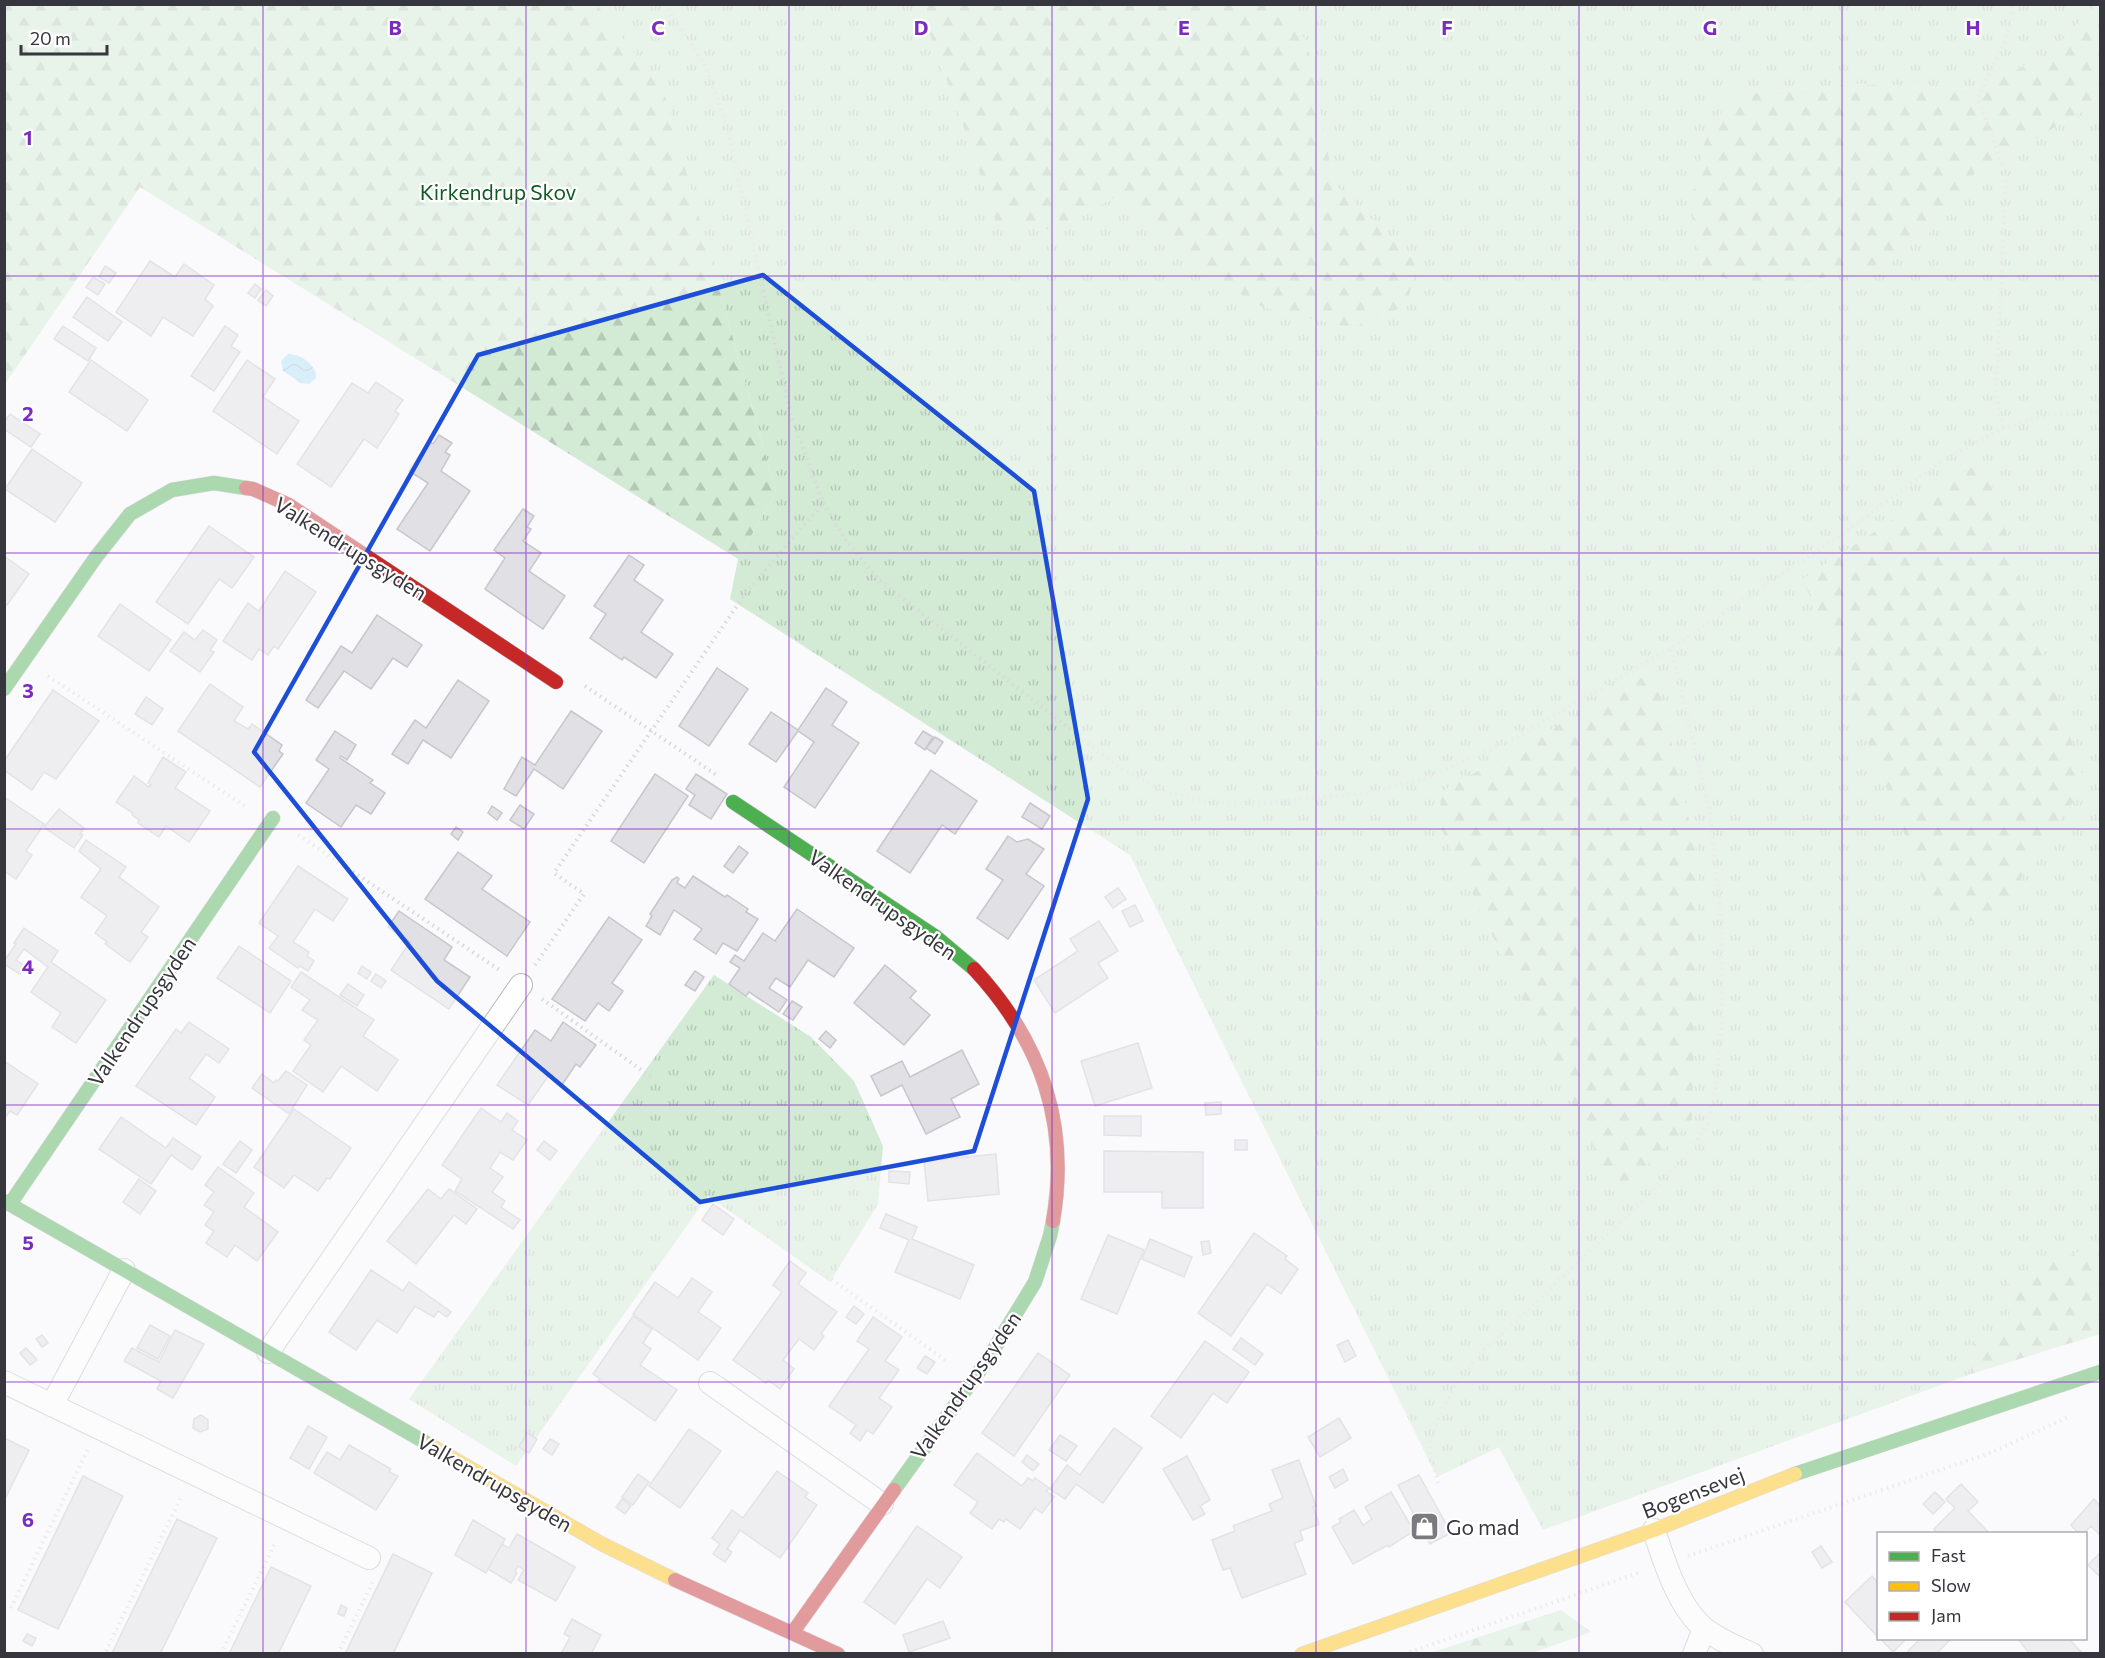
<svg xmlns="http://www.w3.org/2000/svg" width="2105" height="1658" viewBox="0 0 2105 1658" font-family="Commissioner,sans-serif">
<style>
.grass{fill:url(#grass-tufts);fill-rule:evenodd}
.forest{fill:url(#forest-firs)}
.water{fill:url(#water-waves)}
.building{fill:#e1e0e5;stroke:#c7c6cb;stroke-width:1.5}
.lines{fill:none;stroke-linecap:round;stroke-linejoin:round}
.street-casing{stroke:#bab8bd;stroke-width:24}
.fast-casing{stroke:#bab8bd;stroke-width:15}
.slow-casing{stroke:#bab8bd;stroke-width:15}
.jam-casing{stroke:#bab8bd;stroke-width:15}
.path{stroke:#d9d9da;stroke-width:4;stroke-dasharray:1.5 4.5;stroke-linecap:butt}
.street{stroke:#fefefe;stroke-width:22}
.fast{stroke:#4caf50;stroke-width:14}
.slow{stroke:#ffc107;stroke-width:14}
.jam{stroke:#c62828;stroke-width:14}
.marked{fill:none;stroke:#1d4ed8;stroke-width:4.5;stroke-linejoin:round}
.grid{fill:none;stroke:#7b2cbf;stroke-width:1.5;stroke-opacity:0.55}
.labels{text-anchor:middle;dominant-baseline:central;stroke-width:4.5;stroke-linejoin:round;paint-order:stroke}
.park-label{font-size:21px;fill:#115b21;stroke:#fff}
.street-label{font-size:21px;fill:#37353d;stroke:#fff}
.poi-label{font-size:21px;fill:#37353d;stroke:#fff;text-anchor:start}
.grid-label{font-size:20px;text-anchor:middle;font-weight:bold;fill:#7b2cbf;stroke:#fff;stroke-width:4.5;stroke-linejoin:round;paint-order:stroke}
</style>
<defs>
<pattern id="grass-tufts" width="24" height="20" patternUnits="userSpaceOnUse" patternTransform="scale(1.5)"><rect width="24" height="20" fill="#d3ead5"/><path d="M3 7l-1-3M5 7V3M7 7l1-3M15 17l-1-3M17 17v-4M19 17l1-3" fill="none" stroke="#b6c9b8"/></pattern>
<pattern id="forest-firs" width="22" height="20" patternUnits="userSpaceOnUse" patternTransform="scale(1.5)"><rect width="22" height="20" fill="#d3ead5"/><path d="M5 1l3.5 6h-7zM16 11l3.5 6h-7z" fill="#b6c9b8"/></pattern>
<pattern id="water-waves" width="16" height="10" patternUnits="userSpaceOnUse" patternTransform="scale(1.5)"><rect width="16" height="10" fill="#b0e3f9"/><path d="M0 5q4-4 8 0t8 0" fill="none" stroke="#98c3d6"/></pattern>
</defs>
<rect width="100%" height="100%" fill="#faf9fb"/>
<g class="grass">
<path d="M597,5H926L928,29L971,148L996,223L1051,230L1115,197L1170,246L1418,263L1334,184L1307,42L1278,5H2096L2047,56L1973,89L1854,84L1731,95L1825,277L1882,264L1935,228L1969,177L2100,101V1245L2007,1277L2010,1314L1970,1347L1971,1374L1543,1530L1499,1447L1437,1477L1130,855L730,599L738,559L776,492L664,93ZM1655,670L1699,863L1617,1196L1440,826Z"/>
<path d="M714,975L811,1037L854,1081L883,1146L878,1204L830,1282L708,1196L516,1466L409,1399Z"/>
</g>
<g class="forest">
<path d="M5,4L597,5L664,92L776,492L738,559L140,187L5,384Z"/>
<path d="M926,5H1278L1307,42L1334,184L1418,263L1406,306L1350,328L1257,305L1170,246L1115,197L1051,230L996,223L971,148L928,29Z"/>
<path d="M2096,5H2100V101L1969,177L1935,228L1882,264L1826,277L1756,289L1704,271L1690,208L1704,144L1731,95L1854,84L1973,89L2047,56Z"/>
<path d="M1983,460L2085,784L1994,918L1941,925L1803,579Z"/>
<path d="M1655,670L1699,863L1692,1119L1617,1197L1440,826L1441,792Z"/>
<path d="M2100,1245V1334L1971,1374L1970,1347L2010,1314L2007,1277Z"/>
<path d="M1561,1610L1591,1632L1532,1653H1431Z"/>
</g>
<path class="water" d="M288,354C300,354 313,363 316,374V378L309,384L301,383L283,371L281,361Z"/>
<g class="building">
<path d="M150,261L175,277L184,264L214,285L205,299L213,306L193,336L163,317L151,336L116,312Z"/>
<path d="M105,266L116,273L109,283L99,277Z"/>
<path d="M93,277L105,284L98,295L86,287Z"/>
<path d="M255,284L261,289L255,298L248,293Z"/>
<path d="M266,290L273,296L266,306L258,300Z"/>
<path d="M87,297L122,322L108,341L73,317Z"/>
<path d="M63,326L96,348L88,361L54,339Z"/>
<path d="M225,326L238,335L231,346L240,352L214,391L191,376Z"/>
<path d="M91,360L148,400L127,431L69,392Z"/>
<path d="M247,360L275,379L263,397L299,421L277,454L213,411Z"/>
<path d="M376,382L403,400L395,411L399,414L377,448L364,439L331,487L297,464L352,383L368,393Z"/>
<path d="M10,414L40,434L31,447L4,429V422Z"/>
<path d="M439,435L452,443L445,452L450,455L441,471L470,491L430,551L397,529L428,483L409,471L429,441L433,444Z"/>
<path d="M32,449L82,483L55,522L5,489Z"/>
<path d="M523,509L534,516L527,527L531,529L523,541L541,553L529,571L565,596L543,629L485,589L505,558L494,550Z"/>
<path d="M209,526L254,557L232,588L219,579L188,624L156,602Z"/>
<path d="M629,555L644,565L634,580L663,600L641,632L673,654L656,678L624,657L622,660L590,638L606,614L594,606Z"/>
<path d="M4,556L29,574L7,605L4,603Z"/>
<path d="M285,571L316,592L278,649L274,646L268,655L259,649L252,660L223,641L248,603L259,611Z"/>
<path d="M120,604L171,640L149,671L98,636Z"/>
<path d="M377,615L422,645L407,667L393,658L371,689L344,671L318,708L306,700L341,646L352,653Z"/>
<path d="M203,630L217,640L210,650L214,652L200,672L170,651L184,632L195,640Z"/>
<path d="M717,668L748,689L709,746L679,726Z"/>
<path d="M458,680L489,701L451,758L423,740L408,764L392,754L415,720L426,728Z"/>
<path d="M210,684L243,707L234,721L248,729L252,724L282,745L279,751L283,754L260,787L178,731Z"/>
<path d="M826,688L847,702L832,725L859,743L815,808L784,787L814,742L798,731L776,762L749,744L771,712L798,730Z"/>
<path d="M53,690L99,721L56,779L44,772L32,790L4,770V761Z"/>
<path d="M146,697L163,709L152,725L135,714Z"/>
<path d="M571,711L602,731L563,789L534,769L516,796L504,789L522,757L535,765Z"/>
<path d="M335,731L356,745L347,760L341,756L340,758L373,780L370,783L385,793L371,814L356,805L341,827L306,803L329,769L316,760Z"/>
<path d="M923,731L933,737L925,750L915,743Z"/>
<path d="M935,737L943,742L935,754L926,748Z"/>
<path d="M163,757L186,772L175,788L210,811L189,842L166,826L159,837L138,823L139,820L132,815L133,813L116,802L134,776L149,787L151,785L148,783Z"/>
<path d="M931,770L977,801L955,834L942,825L910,873L877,851Z"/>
<path d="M655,774L688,796L644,863L611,841Z"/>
<path d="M696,774L727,794L711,819L689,805L695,795L686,789Z"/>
<path d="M4,797L44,824L26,851L32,855L16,879L4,871Z"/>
<path d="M1030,803L1050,816L1042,829L1022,817Z"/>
<path d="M520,805L534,814L524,829L510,820Z"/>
<path d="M492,806L502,813L497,820L488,813Z"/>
<path d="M59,809L84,828L80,834L83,835L74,848L44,827Z"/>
<path d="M456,827L463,832L458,840L451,834Z"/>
<path d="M1008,836L1017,842L1028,839L1044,849L1026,874L1044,886L1008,939L977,918L1003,880L986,869Z"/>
<path d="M86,840L126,867L119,877L159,907L141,932L148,937L130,962L105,944L107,942L95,933L107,916L81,897L101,869L79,851Z"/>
<path d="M739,846L748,853L733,873L724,866Z"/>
<path d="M458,852L492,876L482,889L530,922L507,956L425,899Z"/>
<path d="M298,866L348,899L333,921L315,909L293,942L309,952L307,956L314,961L308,971L300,966L298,968L269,948L278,936L259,923Z"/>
<path d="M693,876L725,897L727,895L748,909L746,912L758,919L737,951L723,943L716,954L694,939L702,929L674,910L660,935L646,926L652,916L650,914L672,880L677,877L679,879L677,883L685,888Z"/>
<path d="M1118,888L1126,899L1113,908L1105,897Z"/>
<path d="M1135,905L1143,921L1130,927L1122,911Z"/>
<path d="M797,909L854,948L834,977L808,960L790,987L776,978L769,988L787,1000L779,1012L749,992L746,996L729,984L740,968L730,962L735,955L744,961L763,933L775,941Z"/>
<path d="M399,911L452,947L444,960L470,977L449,1009L391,970L410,942L388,927Z"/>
<path d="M609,917L642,940L612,983L623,991L609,1011L598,1003L585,1021L552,999Z"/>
<path d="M1099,921L1118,951L1098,963L1108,978L1055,1013L1034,980L1078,951L1070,939Z"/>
<path d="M24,928L58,951L51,962L106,1000L76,1043L52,1027L61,1013L31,992L48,967L24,949L16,960L25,966L20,974L4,964V961L16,944L14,943Z"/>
<path d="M239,946L291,981L270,1013L217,978Z"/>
<path d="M885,965L916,991L910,998L930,1015L904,1045L854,1003Z"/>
<path d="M362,966L371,972L367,979L358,973Z"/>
<path d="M695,971L704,977L695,991L685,985Z"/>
<path d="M301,972L374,1020L363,1036L398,1060L377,1091L341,1066L323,1092L293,1071L311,1045L304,1040L318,1020L302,1010L310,1000L291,987Z"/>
<path d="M376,974L386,981L381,988L371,981Z"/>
<path d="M348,984L364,995L357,1006L340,995Z"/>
<path d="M792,1001L802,1007L793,1020L783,1014Z"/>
<path d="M189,1022L229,1049L219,1063L206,1054L189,1078L215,1097L196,1125L136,1086L176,1029L181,1033Z"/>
<path d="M563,1022L596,1045L580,1067L576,1064L562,1085L549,1075L528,1105L497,1085L535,1030L551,1041Z"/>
<path d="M826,1031L836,1040L830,1048L819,1039Z"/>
<path d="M1138,1043L1152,1088L1095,1106L1081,1061Z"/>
<path d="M962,1050L979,1084L951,1099L960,1117L926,1134L902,1085L881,1096L871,1076L902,1061L910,1077Z"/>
<path d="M4,1061L38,1084L17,1115L10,1111L4,1119Z"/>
<path d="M286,1071L307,1085L289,1114L252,1088L262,1074L274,1083L276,1080L278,1081Z"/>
<path d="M1221,1102V1114L1206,1115L1205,1103Z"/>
<path d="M481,1108L501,1122L507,1113L518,1121L512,1130L527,1140L513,1160L500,1152L490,1168L503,1177L492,1192L505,1201L501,1207L520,1220L513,1229L455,1191L462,1179L442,1165Z"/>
<path d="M294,1109L351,1148L330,1179L327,1178L318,1191L294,1175L284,1188L254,1167Z"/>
<path d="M1104,1116H1141V1136L1104,1135Z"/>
<path d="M121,1117L166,1148L173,1138L201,1157L192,1170L171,1155L151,1184L99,1149Z"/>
<rect x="1235" y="1140" width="12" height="10"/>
<path d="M240,1141L252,1150L236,1173L223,1164Z"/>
<path d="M544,1141L557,1151L550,1160L537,1150Z"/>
<path d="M1104,1151L1203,1152V1208H1162V1192H1104Z"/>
<path d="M996,1154L999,1194L928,1201L924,1161Z"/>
<path d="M218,1167L254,1193L244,1207L278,1232L257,1261L235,1245L227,1257L206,1243L214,1231L205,1225L214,1212L204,1205L214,1192L205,1185Z"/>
<path d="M889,1171L910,1172L909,1184L889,1182Z"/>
<path d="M139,1179L156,1191L140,1214L123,1202Z"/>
<path d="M428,1189L441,1199L449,1189L477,1209L466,1224L454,1215L416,1264L387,1241Z"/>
<path d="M713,1204L734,1219L723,1235L702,1220Z"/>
<path d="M886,1214L917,1227L912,1239L974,1265L960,1299L895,1272L909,1240L880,1228Z"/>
<path d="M1254,1233L1287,1256L1285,1259L1298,1269L1281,1294L1267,1284L1231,1336L1198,1313Z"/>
<path d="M1108,1235L1144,1250L1117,1314L1081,1299Z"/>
<path d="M1150,1239L1192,1257L1184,1277L1142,1259Z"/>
<path d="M1209,1241L1211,1253L1203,1255L1201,1242Z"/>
<path d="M790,1261L806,1273L798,1284L837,1312L821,1334L824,1336L814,1350L799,1339L783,1360L794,1369L780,1389L768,1380L766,1383L733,1360L782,1292L773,1285Z"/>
<path d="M371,1270L403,1291L409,1282L451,1312L447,1317L438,1311L434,1317L415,1306L397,1333L377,1320L356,1350L329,1332Z"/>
<path d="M692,1278L712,1292L698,1312L721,1328L698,1360L633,1314L655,1282L678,1298Z"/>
<path d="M854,1306L864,1314L856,1324L846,1317Z"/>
<path d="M633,1316L652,1329L643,1343L651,1349L640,1365L677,1390L655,1421L598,1381L600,1379L593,1374Z"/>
<path d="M873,1317L902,1337L885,1361L899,1370L879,1398L892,1407L873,1434L867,1430L860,1441L850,1433L856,1425L829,1406L869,1349L857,1341Z"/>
<path d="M150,1325L170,1336L158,1359L137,1348Z"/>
<path d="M175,1330L204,1344L173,1398L157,1389L161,1381L124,1361L132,1348L159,1362Z"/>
<path d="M42,1335L48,1343L42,1347L36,1339Z"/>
<path d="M1241,1338L1263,1354L1255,1365L1233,1349Z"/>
<path d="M1348,1340L1356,1356L1345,1362L1337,1345Z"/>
<path d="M1205,1341L1249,1372L1227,1403L1213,1393L1181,1438L1151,1416Z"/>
<path d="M26,1348L37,1360L30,1365L20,1353Z"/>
<path d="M1038,1353L1070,1375L1014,1456L982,1433Z"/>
<path d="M925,1356L935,1362L927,1374L917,1368Z"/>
<path d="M201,1415L208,1420V1429L200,1432L193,1428L194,1419Z"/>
<path d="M1339,1418L1351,1438L1320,1457L1308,1437Z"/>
<path d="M308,1426L327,1437L309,1469L290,1458Z"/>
<path d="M1114,1428L1142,1448L1103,1503L1076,1484L1065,1499L1050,1489L1067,1465L1080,1475Z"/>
<path d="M689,1429L721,1451L680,1508L649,1486Z"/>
<path d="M527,1433L537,1439L529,1453L519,1447Z"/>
<path d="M1060,1435L1077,1446L1066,1461L1049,1450Z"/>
<path d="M4,1438L29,1450L4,1501Z"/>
<path d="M550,1439L559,1444L552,1455L543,1449Z"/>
<path d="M349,1445L391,1469L389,1472L398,1476L376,1510L314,1473L327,1452L340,1460Z"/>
<path d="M977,1453L1022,1486L1028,1478L1033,1481L1035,1478L1049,1488L1046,1491L1054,1497L1042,1513L1035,1508L1020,1529L1006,1519L1004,1522L999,1519L992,1529L970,1513L978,1502L954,1485Z"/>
<path d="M1027,1455L1039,1464L1033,1471L1022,1462Z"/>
<path d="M1187,1456L1210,1500L1200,1506L1205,1514L1193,1520L1163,1469Z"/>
<path d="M1299,1460L1316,1506L1313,1507L1319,1524L1300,1531L1303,1540L1294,1543L1306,1574L1242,1598L1230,1568L1223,1570L1212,1540L1235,1531L1233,1526L1272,1511L1269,1504L1283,1498L1272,1470Z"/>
<path d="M1343,1469L1348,1480L1335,1488L1329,1477Z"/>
<path d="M777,1471L808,1493L805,1497L817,1505L780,1558L740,1530L727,1549L732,1552L725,1562L713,1554L720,1544L712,1538L732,1510L743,1518Z"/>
<path d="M638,1474L649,1482L633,1505L622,1497Z"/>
<path d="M1419,1475L1451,1533L1430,1544L1398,1485Z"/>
<path d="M83,1476L123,1496L58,1629L18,1610Z"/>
<path d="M1961,1484L1978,1502L1968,1511L1990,1534H1938L1934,1529L1955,1508L1946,1499Z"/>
<path d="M1391,1492L1414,1531L1389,1547L1388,1545L1353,1564L1332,1527L1341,1522L1339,1519L1354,1510L1363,1525L1372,1519L1365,1507Z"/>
<path d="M1935,1492L1945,1502L1933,1514L1923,1504Z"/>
<path d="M622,1499L631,1506L625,1514L616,1507Z"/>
<path d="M2094,1499L2100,1506V1535L2091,1526L2083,1534H2079L2071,1525Z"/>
<path d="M177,1519L217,1538L160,1654H113L112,1653Z"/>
<path d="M473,1520L505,1539L486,1573L455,1555Z"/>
<path d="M917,1526L962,1557L940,1588L927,1579L895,1624L864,1602Z"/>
<path d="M517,1534L575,1567L556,1601L518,1580L524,1570L518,1566L515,1571L517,1573L511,1583L488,1569L502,1544L509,1548Z"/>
<path d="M1821,1546L1832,1562L1822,1568L1812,1552Z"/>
<path d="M2100,1553V1577L2088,1565Z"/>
<path d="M393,1554L432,1573L393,1654H345Z"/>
<path d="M271,1567L311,1586L278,1654H229Z"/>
<path d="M1872,1576L1878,1583V1637L1845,1602Z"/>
<path d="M341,1605L347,1608L344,1616L338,1614Z"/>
<path d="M572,1619L601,1635L591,1654H561L570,1637L564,1634Z"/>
<path d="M943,1621L950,1638L909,1652L903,1635Z"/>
<path d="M27,1634L36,1638L32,1646L23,1641Z"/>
<path d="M1880,1638H1907L1893,1652Z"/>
<path d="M1921,1638H1948L1950,1640L1936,1654H1910L1908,1651Z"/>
<path d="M2017,1638H2068L2083,1654H2030Z"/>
</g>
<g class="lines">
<defs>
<g id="street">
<path d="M268,1352L521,985"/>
<path d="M4,1382L369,1558"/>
<path d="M710,1383L882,1504"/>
<path d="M52,1405L124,1270"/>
<path d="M1654,1530C1664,1562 1679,1609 1706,1630C1720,1640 1735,1647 1752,1654"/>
<path d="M1694,1654L1704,1629"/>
</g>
<g id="fast">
<path d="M4,689L96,557L130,514L172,490L214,483L246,488"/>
<path d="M733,802L936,937L974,969"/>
<path d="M4,1201L430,1445"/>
<path d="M10,1204L273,818"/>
<path d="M1795,1474L2100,1372"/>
<path d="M894,1490L988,1359L1035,1282L1050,1236L1053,1221"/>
</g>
<g id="slow">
<path d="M430,1445L602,1544L675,1580"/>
<path d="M1302,1654L1654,1530L1795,1474"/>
</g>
<g id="jam">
<path d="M246,488L253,489L289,505L556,682"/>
<path d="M974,969C1041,1041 1070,1123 1053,1221"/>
<path d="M675,1580L838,1654"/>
<path d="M793,1632L894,1490"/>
</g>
</defs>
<use href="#street" class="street-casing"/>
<use href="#fast" class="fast-casing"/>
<use href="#slow" class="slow-casing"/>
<use href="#jam" class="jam-casing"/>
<g class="path">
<path d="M665,4L706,67L727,127L790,412L823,503L846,540L878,579L1120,768L1163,791L1211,803H1265L1366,793L1424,779L1515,738L1671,648L1844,533L1944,459L2003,428L2047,415L2100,411"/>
<path d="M2003,427L1996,396L2006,175L1978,99C1991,63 2011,45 2012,4"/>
<path d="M48,676L246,807"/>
<path d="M585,686L718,776"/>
<path d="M298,835L501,971"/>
<path d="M535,965L584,894L554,873L745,594L823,503"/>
<path d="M542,999L651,1077"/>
<path d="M807,1262L948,1362"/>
<path d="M1438,1483L1429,1446L1438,1419L1453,1389L1480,1354L1630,1214L1691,1150L1707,1124L1717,1081L1722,1019L1721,917L1709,807L1671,648"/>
<path d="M1688,1556L1993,1452L2070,1416"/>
<path d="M11,1608L88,1449"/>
<path d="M106,1651L182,1495"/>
<path d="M221,1654L276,1541"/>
<path d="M338,1654L373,1581"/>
<path d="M1404,1654L1641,1572"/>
</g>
<use href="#street" class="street"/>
<use href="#fast" class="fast"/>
<use href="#slow" class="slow"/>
<use href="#jam" class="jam"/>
</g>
<path d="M0 0H2105V1658H0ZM763,275L1034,491L1088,799L974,1151L700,1202L437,981L254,752L478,355Z" fill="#faf9fb" fill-opacity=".55" fill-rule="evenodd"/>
<path class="marked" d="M763,275L1034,491L1088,799L974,1151L700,1202L437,981L254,752L478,355Z"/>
<path class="grid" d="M263,4V1654M526,4V1654M789,4V1654M1052,4V1654M1316,4V1654M1579,4V1654M1842,4V1654M4,276H2100M4,553H2100M4,829H2100M4,1105H2100M4,1382H2100"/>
<defs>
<symbol id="shop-square" viewBox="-11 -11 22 22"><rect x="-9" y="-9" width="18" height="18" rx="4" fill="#7b7a80" stroke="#fff"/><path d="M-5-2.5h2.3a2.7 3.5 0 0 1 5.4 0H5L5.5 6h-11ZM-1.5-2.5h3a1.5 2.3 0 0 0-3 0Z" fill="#fff"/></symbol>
</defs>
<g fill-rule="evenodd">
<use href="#shop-square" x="1408" y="1510" width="33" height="33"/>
</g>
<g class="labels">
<g class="park-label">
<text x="498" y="191">Kirkendrup Skov</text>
</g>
<g class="street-label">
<text transform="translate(351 548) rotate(32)">Valkendrupsgyden</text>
<text transform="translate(883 904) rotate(35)">Valkendrupsgyden</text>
<text transform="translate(141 1011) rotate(-56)">Valkendrupsgyden</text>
<text transform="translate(965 1385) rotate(-55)">Valkendrupsgyden</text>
<text transform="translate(495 1482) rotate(30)">Valkendrupsgyden</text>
<text transform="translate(1693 1492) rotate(-21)">Bogensevej</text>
</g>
<g class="poi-label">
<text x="1446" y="1526">Go mad</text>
</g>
</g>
<g class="grid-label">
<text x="395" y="35">B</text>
<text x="658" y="35">C</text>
<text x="921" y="35">D</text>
<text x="1184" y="35">E</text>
<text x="1447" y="35">F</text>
<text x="1710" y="35">G</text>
<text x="1973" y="35">H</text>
<text x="28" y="145">1</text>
<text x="28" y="421">2</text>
<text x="28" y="698">3</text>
<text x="28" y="974">4</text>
<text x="28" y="1250">5</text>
<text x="28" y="1527">6</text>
</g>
<rect width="2105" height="1658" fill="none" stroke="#37353d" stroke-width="12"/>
<rect x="1877" y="1532" width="210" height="108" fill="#ffffff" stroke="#afaeb1" stroke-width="1.5"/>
<rect x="1889" y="1552" width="30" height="9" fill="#4caf50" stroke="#afaeb1" stroke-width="1.5"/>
<text x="1931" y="1562" font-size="18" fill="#37353d">Fast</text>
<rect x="1889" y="1582" width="30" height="9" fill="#ffc107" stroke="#afaeb1" stroke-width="1.5"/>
<text x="1931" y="1592" font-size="18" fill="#37353d">Slow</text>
<rect x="1889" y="1612" width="30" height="9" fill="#c62828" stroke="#afaeb1" stroke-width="1.5"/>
<text x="1931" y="1622" font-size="18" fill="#37353d">Jam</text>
<path d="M21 45v9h86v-9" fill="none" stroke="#37353d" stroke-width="3"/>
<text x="30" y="45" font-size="18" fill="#37353d" stroke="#ffffff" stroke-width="4.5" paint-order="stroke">20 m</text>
</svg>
